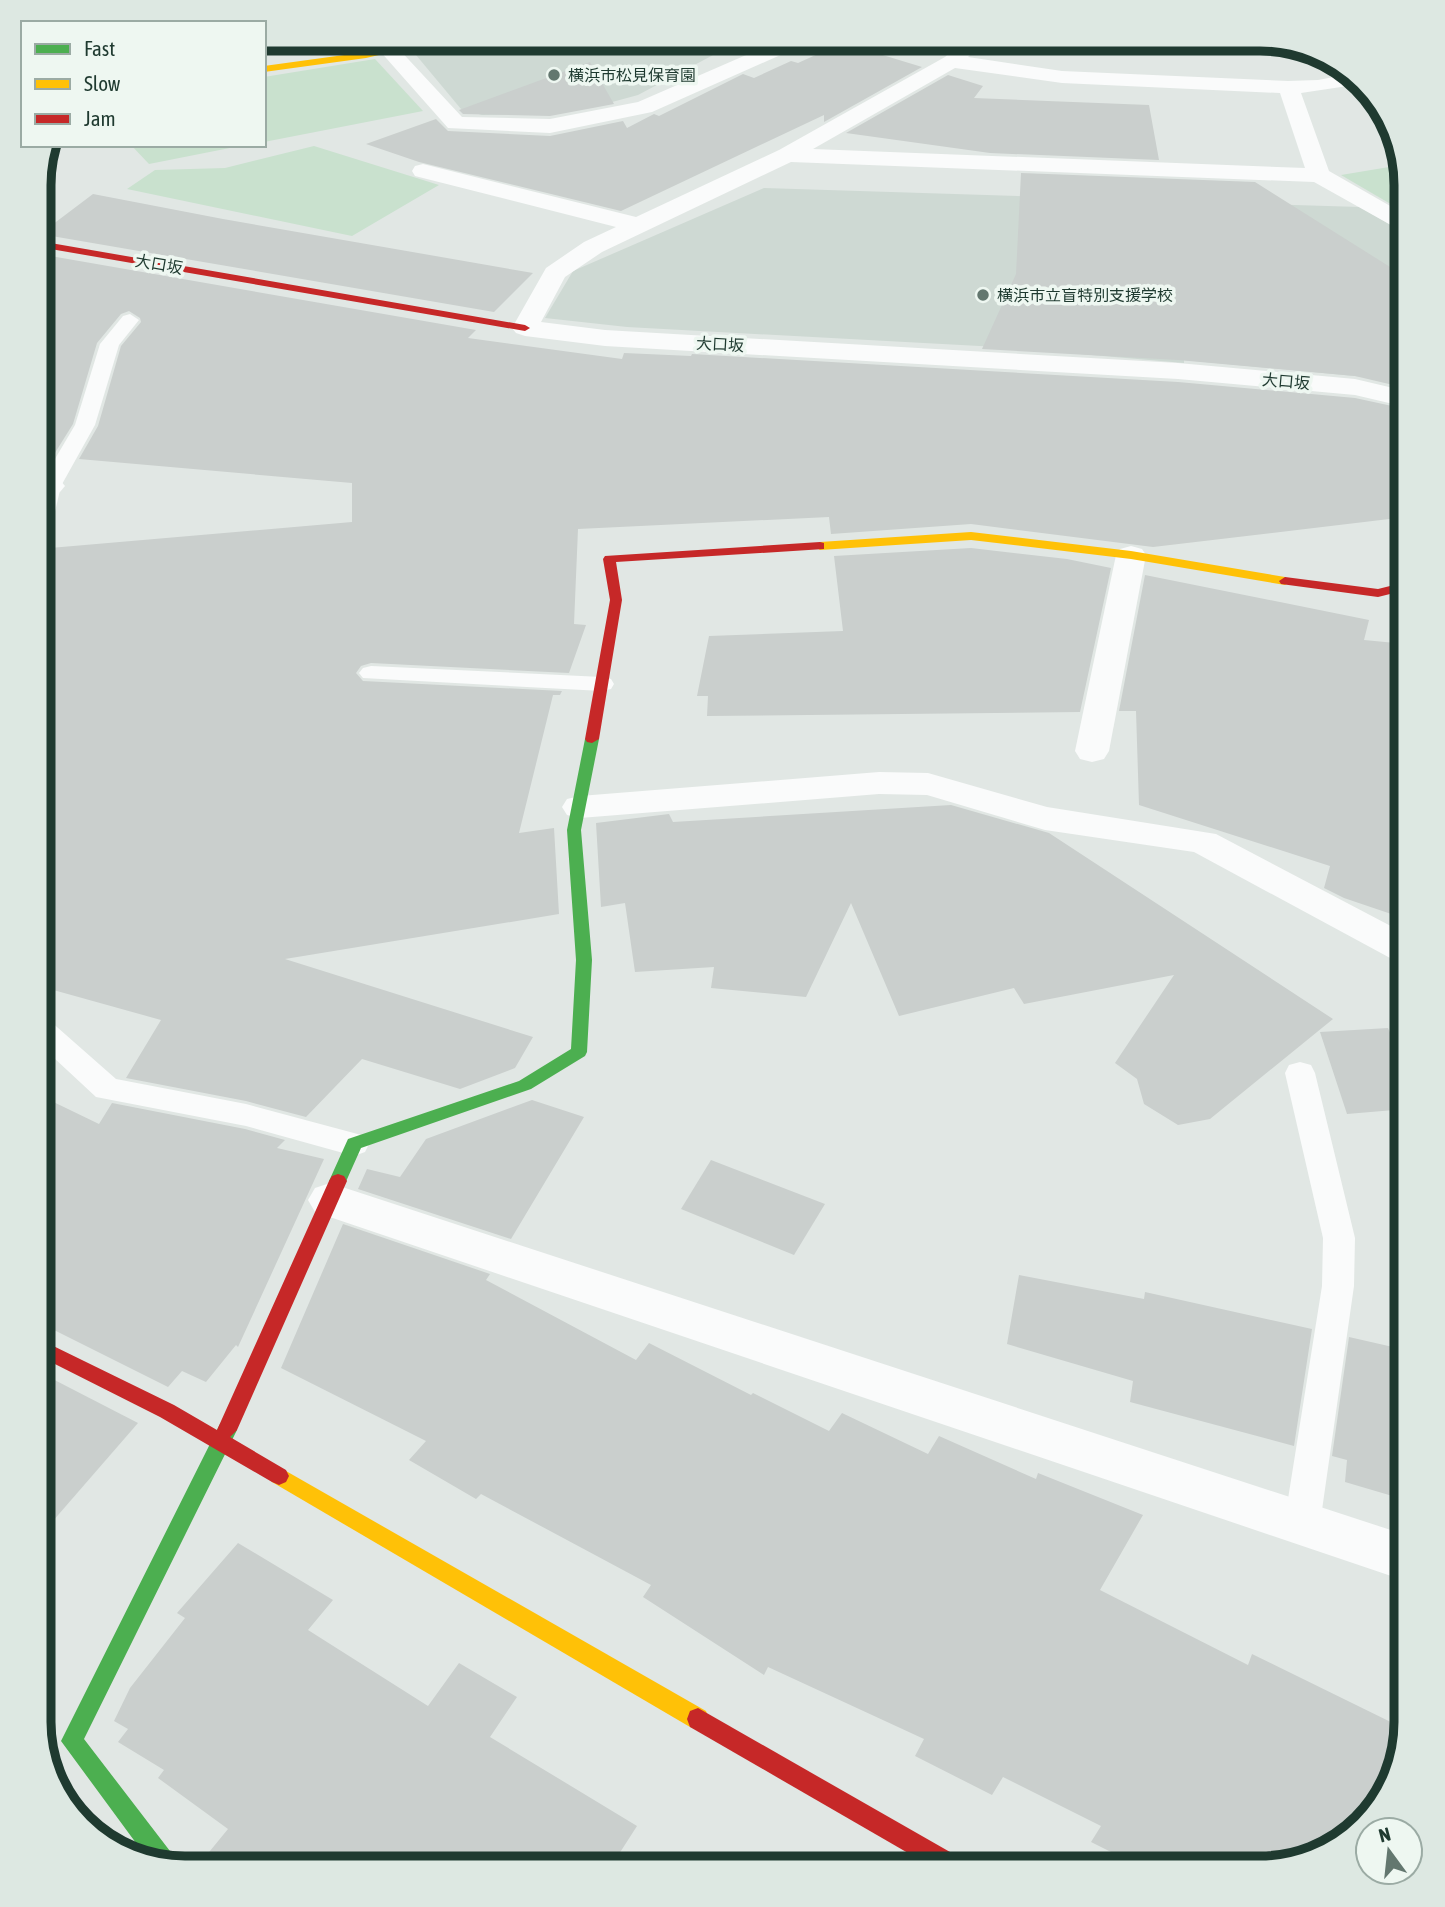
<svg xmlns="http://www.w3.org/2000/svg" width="1445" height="1907" viewBox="0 0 1445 1907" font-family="'Asap Condensed','Noto Sans JP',sans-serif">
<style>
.built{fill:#ced9d3}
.green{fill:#c9e1ce}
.building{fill:#cacfcd}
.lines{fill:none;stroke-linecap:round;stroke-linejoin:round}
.lane{fill:#fafbfb;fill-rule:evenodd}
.street{fill:#fafbfb;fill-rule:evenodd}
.fast{fill:#4caf50;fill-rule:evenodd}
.slow{fill:#ffc107;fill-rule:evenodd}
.jam{fill:#c62828;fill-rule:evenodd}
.poi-dot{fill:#63776f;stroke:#eef7f1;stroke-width:2.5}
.labels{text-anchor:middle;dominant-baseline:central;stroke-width:7;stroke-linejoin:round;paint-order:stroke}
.far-poi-label{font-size:16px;fill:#1f3a30;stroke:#eef7f1;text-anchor:start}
.far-street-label{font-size:16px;fill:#1f3a30;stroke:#eef7f1}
.rim{fill:none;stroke:#1f3a30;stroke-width:9}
</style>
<rect width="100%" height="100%" fill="#e1e7e4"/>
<g class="built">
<path d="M497,39H704L732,45L638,95L590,108L530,114L482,115L461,109L416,55Z"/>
<path d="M764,188L1360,207L1406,234V384L1365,377L1184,360V363L998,347L627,327L545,318L573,271Z"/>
</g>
<g class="green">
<path d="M375,59L423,111L264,142V77Z"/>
<path d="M131,145H245L149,164Z"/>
<path d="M314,146L439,185L352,236L127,189L155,170L225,168Z"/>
<path d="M1401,165L1406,185V213L1341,175Z"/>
</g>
<g class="building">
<path d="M863,49L922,67L824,122V115L621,211L419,162L366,144L436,119L448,131L550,136L623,121L627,128L654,114L659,116L743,74L754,78L791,61L798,63L820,53L839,55L850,50Z"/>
<path d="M590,62L614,104L550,116L463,114L459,110Z"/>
<path d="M948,75L983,86L974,98L1149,105L1159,160L990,153L846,133Z"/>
<path d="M1021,173L1255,182L1406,277V388L1355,376L1178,360L982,349L1016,274Z"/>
<path d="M93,194L223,219L533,273L494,312L40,234Z"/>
<path d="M39,254L476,330L468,338L622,359L624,353L691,356L692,354L1178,382L1355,398L1406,409V517L1153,547L971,524L831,534L829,517L578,529L574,624L586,625L569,673L371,663L361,666L356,673L363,681L562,691L560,695H553L519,833L554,828L559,914L285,959L533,1037L515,1068L460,1089L362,1059L306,1117L246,1101L126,1078L161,1020L39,986V711L44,686L50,548L352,522V483L79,459L98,426L121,346L141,322L140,318L129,311L121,314L97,343L73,424L53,456L39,455Z"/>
<path d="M971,548L1067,559L1111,568L1080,712L707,716L708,696H697L709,636L843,631L834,556Z"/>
<path d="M1145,575L1369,620L1364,640L1406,644V919L1344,898L1324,888L1330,866L1139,805L1136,711H1119Z"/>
<path d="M951,805L1049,833L1333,1019L1210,1119L1178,1125L1144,1104L1137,1079L1115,1063L1174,975L1024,1004L1014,988L899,1016L851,903L806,997L711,988L714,967L635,972L625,903L601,907L596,823L669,814L673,822Z"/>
<path d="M1388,1028L1392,1037L1406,1036V1109L1347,1114L1320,1032Z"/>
<path d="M39,1095L99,1124L112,1103L245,1129L285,1140L277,1148L324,1159L238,1347L236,1345L206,1382L182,1371L168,1387L56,1331L39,1326Z"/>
<path d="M532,1100L584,1117L511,1239L358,1189L367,1169L400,1177L426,1139Z"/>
<path d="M711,1160L825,1204L794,1255L681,1209Z"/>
<path d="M343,1224L490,1274L486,1280L636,1360L649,1343L751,1395L753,1393L829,1431L842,1413L928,1454L939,1436L1036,1479L1038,1473L1143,1515L1100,1590L1248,1665L1252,1654L1405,1729L1385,1797L1341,1844L1260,1868H1143L1091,1842L1101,1826L1003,1777L992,1795L915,1756L924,1739L768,1667L764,1675L643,1597L651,1585L481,1494L476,1499L409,1460L426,1441L281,1368Z"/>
<path d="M1019,1275L1144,1299L1145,1292L1312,1329L1294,1446L1130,1402L1133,1381L1007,1344Z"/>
<path d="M1349,1337L1406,1350V1500L1345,1482L1347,1460L1332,1456Z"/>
<path d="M39,1372L138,1423L39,1537Z"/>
<path d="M238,1543L333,1600L308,1630L428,1706L459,1663L517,1697L490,1737L637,1826L610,1868H196L228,1829L158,1778L164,1770L118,1742L128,1729L114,1721L130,1688L185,1618L177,1613Z"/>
</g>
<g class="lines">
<g class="lane">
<path d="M130,314L139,320L119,345L95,425L61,486L50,533L47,538L39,539V486L75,425L100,344L123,316Z"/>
<path d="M371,666L602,677L611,679L614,684L611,689L602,691L363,678L359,673L363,668Z"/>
<path d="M39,1017L49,1020L116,1079L246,1104L365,1136L369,1144L365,1152L354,1156L246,1126L96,1097L39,1044Z"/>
<path d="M1300,1062L1311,1065L1315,1073L1355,1238L1354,1286L1320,1524L1315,1536L1302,1540L1289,1536L1284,1524L1322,1286L1323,1238L1285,1073L1289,1065Z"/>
</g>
<g class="street">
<path d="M808,39H885L882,43L875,45L785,53L652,112L550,133L448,128L379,50L382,46H396L462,117L550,119L638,102L774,43Z"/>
<path d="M965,39H986L968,57L1062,71L1288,81L1318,80L1350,74L1361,84L1301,93L1329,171L1406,215V231L1398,229L1314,182L791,162L602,252L565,277L541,322L605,330L1178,363L1355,379L1406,391V407L1355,395L1178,379L605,346L525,336L516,333L512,328L546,268L584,242L616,227L415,176L412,171L415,166L423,164L636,217L779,150L945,57ZM955,68L1062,83L1280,93L1305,168L813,149Z"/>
<path d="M1308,50L1333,58L1341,66C1331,68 1312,62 1306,53Z"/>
<path d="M39,475L60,480L65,486L60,492L50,495L39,493Z"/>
<path d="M1131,546L1142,549L1146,555L1109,751L1104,759L1092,762L1080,759L1075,751L1116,555L1120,549Z"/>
<path d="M879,772L928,773L1047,807L1216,834L1406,934V963L1392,959L1194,852L1045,830L927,795L879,794L580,818L567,815L562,807L567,799L580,796Z"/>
<path d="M330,1183L1406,1535V1581L315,1212L308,1200L315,1188Z"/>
</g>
<g class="fast">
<path d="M592,735L599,739L581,830L592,960L587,1052L585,1056L531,1089L361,1148L344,1186L338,1188L332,1186L329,1181L348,1139L519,1081L571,1049L576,960L567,830L585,739Z"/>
<path d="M227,1421L234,1424L237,1430L84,1739L173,1855L175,1866L147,1858L61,1741L220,1424Z"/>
</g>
<g class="slow">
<path d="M434,39H448L366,58L264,72V66L366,52Z"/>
<path d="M971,532L1131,551L1285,577L1291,581L1285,585L1131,559L971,540L820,550L814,546L820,542Z"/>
<path d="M279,1467L706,1711L709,1719L706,1727L698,1730L690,1727L272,1482L269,1476L272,1470Z"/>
</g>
<g class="jam">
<path d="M39,241L525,325L530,328L525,331L39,247Z"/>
<path d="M820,542L824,543V549L616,562L622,600L599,739L592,743L587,742L585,739L610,600L603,559L605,556Z"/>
<path d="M1285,577L1378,589L1406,582V590L1378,597L1281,584L1279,581Z"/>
<path d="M338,1174L344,1176L347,1181L237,1430L230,1437L286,1470L289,1476L286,1482L279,1485L272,1482L160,1417L39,1356V1339L174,1405L217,1430L329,1181L332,1176Z"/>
<path d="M698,1708L964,1860L967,1868H934L690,1727L687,1719L690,1711Z"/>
</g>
</g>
<g class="poi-dot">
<circle cx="554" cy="75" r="7"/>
<circle cx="983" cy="295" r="7"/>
</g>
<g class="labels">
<g class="far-poi-label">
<text x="568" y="75">横浜市松見保育園</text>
<text x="997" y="295">横浜市立盲特別支援学校</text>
</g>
<g class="far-street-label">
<text transform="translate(159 264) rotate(10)">大口坂</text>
<text transform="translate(720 344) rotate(3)">大口坂</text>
<text transform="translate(1286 381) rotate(5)">大口坂</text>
</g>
</g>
<path d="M0 0H1445V1907H0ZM185 51H1260A134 134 0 0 1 1394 185V1722A134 134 0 0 1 1260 1856H185A134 134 0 0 1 51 1722V185A134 134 0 0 1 185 51Z" fill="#dde8e2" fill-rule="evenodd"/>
<path class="rim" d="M185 51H1260A134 134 0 0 1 1394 185V1722A134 134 0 0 1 1260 1856H185A134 134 0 0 1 51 1722V185A134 134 0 0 1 185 51Z"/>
<rect x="21" y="21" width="245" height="126" fill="#eef7f1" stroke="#9baba4" stroke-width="2"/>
<rect x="35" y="44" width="35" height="10" fill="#4caf50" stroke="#9baba4" stroke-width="2"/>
<text x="84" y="56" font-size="21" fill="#1f3a30">Fast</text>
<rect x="35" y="79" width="35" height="10" fill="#ffc107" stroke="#9baba4" stroke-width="2"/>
<text x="84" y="91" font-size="21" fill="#1f3a30">Slow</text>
<rect x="35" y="114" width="35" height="10" fill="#c62828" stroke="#9baba4" stroke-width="2"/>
<text x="84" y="126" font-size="21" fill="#1f3a30">Jam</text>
<g transform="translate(1389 1851) rotate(345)"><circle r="33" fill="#eef7f1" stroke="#9baba4" stroke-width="2"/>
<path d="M0-5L12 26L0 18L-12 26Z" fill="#63776f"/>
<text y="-10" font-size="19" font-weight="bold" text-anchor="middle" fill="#1f3a30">N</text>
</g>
</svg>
